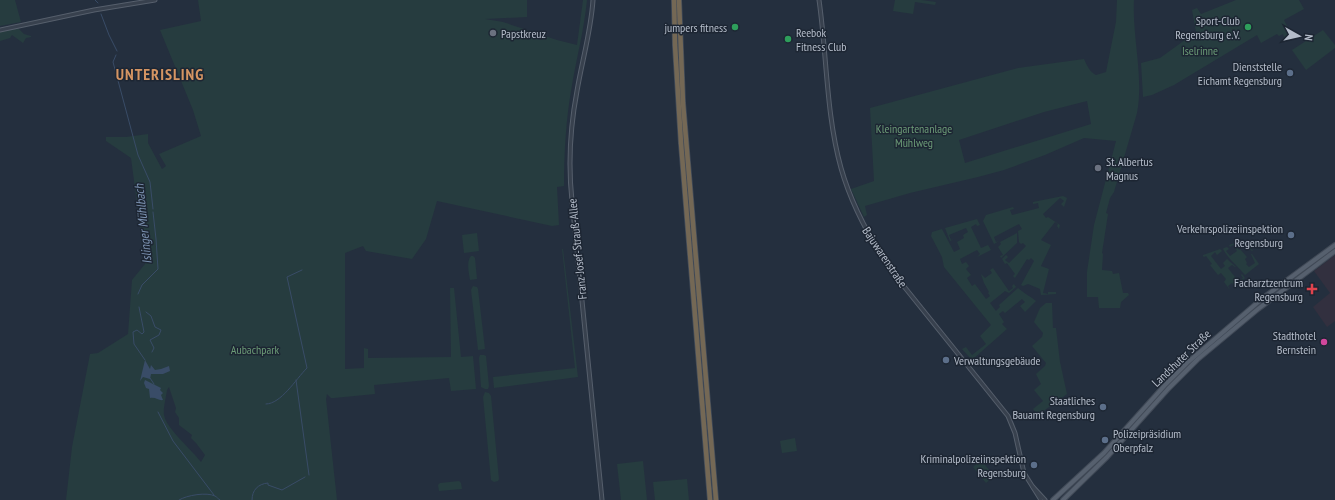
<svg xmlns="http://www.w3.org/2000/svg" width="1335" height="500" viewBox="0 0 1335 500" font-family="'PT Sans Narrow',sans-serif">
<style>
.medical{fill:#32303f}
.green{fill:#263c3f;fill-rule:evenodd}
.water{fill:#394c67}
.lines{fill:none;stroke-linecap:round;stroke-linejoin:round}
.stream{stroke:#394c67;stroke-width:1}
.minor-casing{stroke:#565f6c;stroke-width:5}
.major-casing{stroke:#414a57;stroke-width:6}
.highway-casing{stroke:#434c59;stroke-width:6}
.minor{stroke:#38414e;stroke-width:3}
.major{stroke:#56606e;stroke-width:4}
.highway{stroke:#746855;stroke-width:4.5}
.leisure-dot{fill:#2e9e5b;stroke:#1d2633;stroke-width:1.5}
.worship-dot{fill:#6b7280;stroke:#1d2633;stroke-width:1.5}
.service-dot{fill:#5c6f8a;stroke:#1d2633;stroke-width:1.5}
.health-dot{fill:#e0444e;stroke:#1d2633;stroke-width:1.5}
.hotel-dot{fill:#d1479c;stroke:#1d2633;stroke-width:1.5}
.labels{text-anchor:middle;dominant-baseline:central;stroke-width:3;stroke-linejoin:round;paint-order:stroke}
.poi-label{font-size:12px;fill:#b4bcc9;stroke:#1d2633;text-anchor:end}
.park-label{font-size:12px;fill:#6b9a76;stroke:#1d2633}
.street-label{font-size:12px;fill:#b4bcc9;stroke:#1d2633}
.water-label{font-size:13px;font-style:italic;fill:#7c92b1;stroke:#1d2633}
.district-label{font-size:16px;font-weight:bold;letter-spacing:1px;fill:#d59563;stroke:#1d2633}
</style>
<rect width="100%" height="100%" fill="#242f3e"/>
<path class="medical" d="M1335,255V321L1327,327L1313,307L1330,293L1314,271Z"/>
<g class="green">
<path d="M0,0H15L21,22L0,26Z"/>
<path d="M198,0H527V17L485,19L503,22L557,40L577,45L583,0H587C584,30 577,56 572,85C566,118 564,152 564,186L557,187L559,225L552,226L437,201L426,239L412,259L366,251L363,246L345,253V369L364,368V348L368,349V358L451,357L450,288H454L461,357L473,356L476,389L451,391L449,378L374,385L375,394L334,398H331L327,394L326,399L337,500H66L72,447L90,354L98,353L128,334L132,280L145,264L131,158L106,141V137H126L148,134V143L162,169L166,166L159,154L201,136L193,110L160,30L201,21ZM169,387L176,408L175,412L179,418V425L192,435L191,438L196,443L205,455L201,462C192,450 166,428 164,415C163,409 166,397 167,390Z"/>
<path d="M895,0H921L936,2L935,5L915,2L913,14L893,11Z"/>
<path d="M1117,0H1134C1132,37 1144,76 1137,113L1114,192L1110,198L1106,213L1108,214L1102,253L1103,254L1102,270L1112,271L1113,274L1119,273L1123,293H1128L1129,295L1121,302L1120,308H1099L1098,297H1087V272L1094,225L1116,141L1084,138L1045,155L1004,170L978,177L910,193L865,206L867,215L864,217L851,189L874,181L870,108L1018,68L1084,59C1087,66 1090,72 1096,75L1106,72L1116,22ZM1087,101L1091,124L965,163L959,140L1044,112Z"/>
<path d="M1236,0H1299L1304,9L1284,20L1291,34L1284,37L1283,34L1279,36L1277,34L1261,43L1257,35L1174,85L1152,95L1143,97L1141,63L1160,58L1196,32L1192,10L1197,8L1201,14Z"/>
<path d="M18,28L24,34L31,36V37L26,38L23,43L12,35L10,38L0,41V32Z"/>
<path d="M1323,30L1335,45V48L1306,70L1292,50Z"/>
<path d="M1063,196L1067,198L1064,207L1061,204L1064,201L1060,198L1043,214L1046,218L1048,217L1060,225L1059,229L1057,226L1058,224L1055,222L1041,240L1051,245L1041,266L1049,269L1043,293L1048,294V292H1056V294L1041,295L1040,289L1028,284L1023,286L1021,285L1034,261L1031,258L1029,260L1027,259L1015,278L1013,276L1015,274L1007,263L1005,264L1002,259L1006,255L1008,257L1005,260L1009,263L1026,246L1023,243L1021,244L1019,242L1018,231L1022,229L1019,224L994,237L996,242L999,241L994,244L983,221L986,215L1013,207L1014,209L1010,210L1012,215L1039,208L1038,203L1033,204V202Z"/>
<path d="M977,219L980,225L977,226L976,224L971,227L981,248L988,245L991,250L977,257L980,254L977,250L960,259L962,264L966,262L969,266L966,269L971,275L967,278L972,286L975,284L986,299L990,296L988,293L989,292L984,283L981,274L985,278L992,273L990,270L993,268L1009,291L1013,288L1012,286L1014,284L1016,287L1009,293L1005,291L990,303L996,311L1000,307L999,305L1018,288C1021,291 1034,299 1036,301L1025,312L1020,306L1025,302L1022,299L1005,313L1003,311L999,314L1004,322L1002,324L1007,329L973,359H971L962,349L966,347L972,355L986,344L980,336L991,325L944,267L942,257L931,236L932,232L942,229L954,252L960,249L957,242L964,238L963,235L968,232L966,228L949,235L951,240L954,239L950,241L945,228Z"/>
<path d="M477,233L479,251L464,253L462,235Z"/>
<path d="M1017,233V243L1001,258L1000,256L1003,255L998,247L1001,244L1000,242Z"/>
<path d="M1242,240L1245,243L1238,248L1239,250L1246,244L1248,245L1253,251H1252L1249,248H1248L1246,245L1240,249L1247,257L1245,259L1247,263L1246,264L1249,267L1255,263L1251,254H1252L1259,264L1245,275C1238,266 1228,259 1223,249L1224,248L1227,247L1229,249L1226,251L1230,256L1237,251L1233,245L1230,247L1229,245Z"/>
<path d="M562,249H563L578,377L494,388L493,377L575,368Z"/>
<path d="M1220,249L1222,251L1217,255L1215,252L1211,256L1221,269L1225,266L1223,263L1227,259L1236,267H1235L1232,265L1228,268L1238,281L1243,278L1241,275L1242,274L1245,278L1235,286L1232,283L1228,286L1230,290L1224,282L1226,279L1221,273L1218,275L1210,265L1212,264L1206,256L1204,257L1203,256V255Z"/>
<path d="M471,256H473L475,258L477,279L470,280C469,273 466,261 471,256Z"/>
<path d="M473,286L477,287L478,289L485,349L478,350L471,290Z"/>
<path d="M1046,303H1052L1053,328H1056L1060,362L1067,394L1038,415L1033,409L1043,401L1034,390L1041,384L1036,374L1045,366L1046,363L1032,346L1042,337L1043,333L1034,322L1040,308Z"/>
<path d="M480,355H484L486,356L489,386L488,389H485L481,387L479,358Z"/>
<path d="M485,392L489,393L491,396L499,479L498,481L494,482L491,480L483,397Z"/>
<path d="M795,438L797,451L782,453L780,441Z"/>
<path d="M981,460L994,476L986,483L973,467Z"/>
<path d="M643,461L647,500H621L617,464Z"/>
<path d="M687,479L689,500H655L653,482Z"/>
<path d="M459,481L461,483L462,489L439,491L438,485L440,483Z"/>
</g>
<g class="water">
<path d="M145,360L150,369L151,365L155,370L161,369L169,366L170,371L163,374H151L150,379L143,377L140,381Z"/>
<path d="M145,380L161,388L160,390L163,393L161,395L163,400C159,401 156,397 150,398L149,389L146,388L144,383Z"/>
</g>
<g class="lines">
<g class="stream">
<path d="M95,0L98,3"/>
<path d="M101,14L109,35L117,51"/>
<path d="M116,55L113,62L138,155L150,182L153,209"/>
<path d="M138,294L142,285L158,269L156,239L153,212"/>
<path d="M139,307L144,332L142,334L137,330L133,332L134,344L145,360"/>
<path d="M146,312L151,316L155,327L161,330L159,335L150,340L154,348L152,352"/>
<path d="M150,378L154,384"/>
<path d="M296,380L309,475"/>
<path d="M266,404C281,404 296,379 307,368L287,277L302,270"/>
<path d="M158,412L173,441L214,495"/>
<path d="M179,500C187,495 207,492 215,496C217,497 218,499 220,500"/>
<path d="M252,500C252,490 258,484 268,483V485L282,490L305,477"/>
</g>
<defs>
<g id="minor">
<path d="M593,0C591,31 582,61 577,91C570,128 568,164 572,201L602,500"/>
<path d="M819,0C827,56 826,114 841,168C852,207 871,241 894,274L1008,416L1015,433L1024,473L1041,500"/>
<path d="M0,30L94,10L155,0"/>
<path d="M1033,487L1045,500"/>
</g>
<g id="major">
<path d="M1053,500L1104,453L1166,384L1187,363L1263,298L1335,245"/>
<path d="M1063,500L1107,457L1168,389L1198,359L1258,309L1335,251"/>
</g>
<g id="highway">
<path d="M674,0L675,45L681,143L710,500"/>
<path d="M679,0L683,103L716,500"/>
</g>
</defs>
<use href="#minor" class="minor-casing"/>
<use href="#major" class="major-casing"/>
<use href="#highway" class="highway-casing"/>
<use href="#minor" class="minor"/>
<use href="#major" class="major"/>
<use href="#highway" class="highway"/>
</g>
<g class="leisure-dot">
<circle cx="735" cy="27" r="4"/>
<circle cx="1248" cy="27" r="4"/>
<circle cx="788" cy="39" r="4"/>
</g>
<g class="worship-dot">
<circle cx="493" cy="33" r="4"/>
<circle cx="1098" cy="168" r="4"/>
</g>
<g class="service-dot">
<circle cx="1290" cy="73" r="4"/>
<circle cx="1291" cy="235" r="4"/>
<circle cx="946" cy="360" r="4"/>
<circle cx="1103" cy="407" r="4"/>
<circle cx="1105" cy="440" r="4"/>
<circle cx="1034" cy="465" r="4"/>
</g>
<path class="health-dot" d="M1310 283h4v4h4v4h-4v4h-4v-4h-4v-4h4z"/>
<circle class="hotel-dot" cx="1324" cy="342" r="4"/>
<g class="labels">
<g class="poi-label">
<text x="1240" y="20">Sport-Club<tspan x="1240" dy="14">Regensburg e.V.</tspan></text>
<text x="727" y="27">jumpers fitness</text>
<text x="796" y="32" text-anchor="start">Reebok<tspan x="796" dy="14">Fitness Club</tspan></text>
<text x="501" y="33" text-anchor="start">Papstkreuz</text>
<text x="1282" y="66">Dienststelle<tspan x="1282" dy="14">Eichamt Regensburg</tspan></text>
<text x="1106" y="161" text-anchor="start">St. Albertus<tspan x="1106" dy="14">Magnus</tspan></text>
<text x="1283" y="228">Verkehrspolizeiinspektion<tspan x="1283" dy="14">Regensburg</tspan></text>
<text x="1303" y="282">Facharztzentrum<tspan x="1303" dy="14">Regensburg</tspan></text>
<text x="1316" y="335">Stadthotel<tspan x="1316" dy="14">Bernstein</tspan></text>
<text x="954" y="360" text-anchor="start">Verwaltungsgebäude</text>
<text x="1095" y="400">Staatliches<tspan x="1095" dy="14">Bauamt Regensburg</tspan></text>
<text x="1113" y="433" text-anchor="start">Polizeipräsidium<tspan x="1113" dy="14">Oberpfalz</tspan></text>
<text x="1026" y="458">Kriminalpolizeiinspektion<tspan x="1026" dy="14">Regensburg</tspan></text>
</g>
<g class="park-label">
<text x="1200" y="50">Iselrinne</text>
<text x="914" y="128">Kleingartenanlage<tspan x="914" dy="14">Mühlweg</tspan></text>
<text x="255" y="349">Aubachpark</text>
</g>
<g class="street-label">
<text transform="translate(577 249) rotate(-96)">Franz-Josef-Strauß-Allee</text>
<text transform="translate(885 257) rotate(56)">Bajuwarenstraße</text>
<text transform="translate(1181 358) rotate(-44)">Landshuter Straße</text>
</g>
<g class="water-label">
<text transform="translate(143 224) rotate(-96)">Islinger Mühlbach</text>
</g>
<g class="district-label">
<text x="160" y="74">UNTERISLING</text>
</g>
</g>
<g transform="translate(1299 36) rotate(98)" stroke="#1d2633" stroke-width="3" paint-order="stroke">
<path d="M0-3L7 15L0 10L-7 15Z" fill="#b4bcc9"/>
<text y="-6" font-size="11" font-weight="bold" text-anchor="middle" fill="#b4bcc9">N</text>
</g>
</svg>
